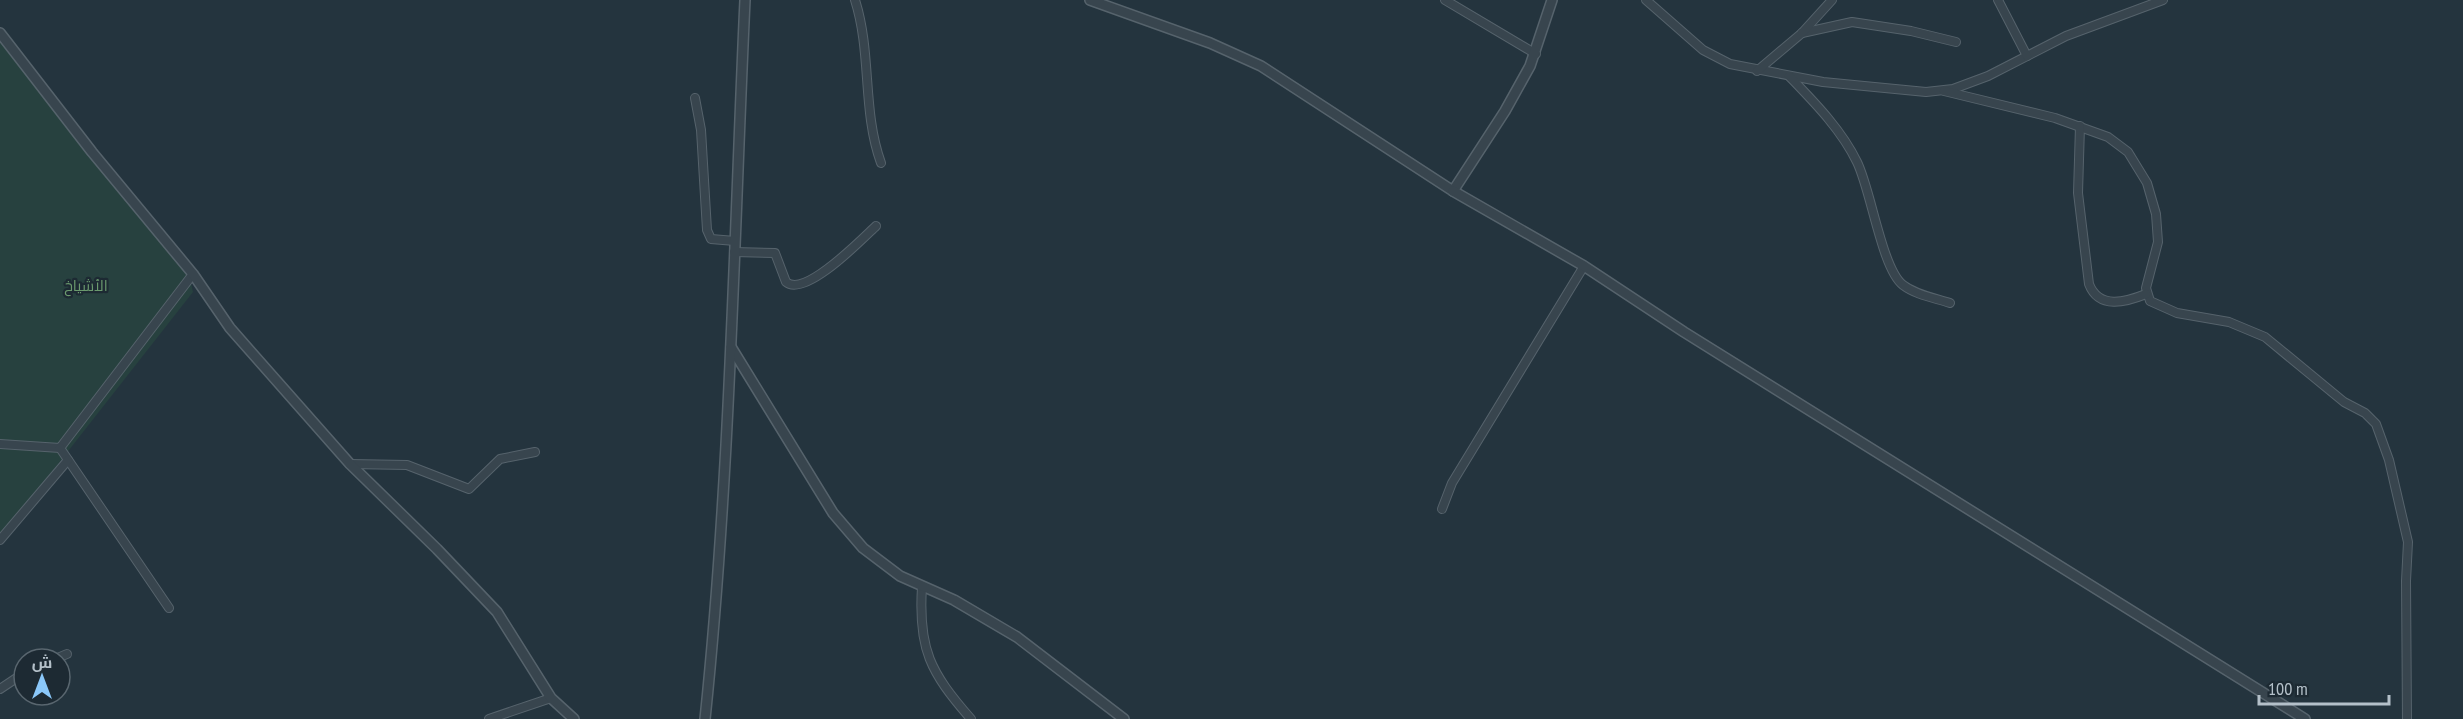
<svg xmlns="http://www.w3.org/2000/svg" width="2463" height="719" viewBox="0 0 2463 719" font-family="'PT Sans Narrow',Cairo,sans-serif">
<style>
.green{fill:#27413f}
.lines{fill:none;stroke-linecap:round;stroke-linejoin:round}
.minor-casing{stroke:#56636c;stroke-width:10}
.tertiary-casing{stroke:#56636c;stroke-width:12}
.minor{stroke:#38454e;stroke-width:8}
.tertiary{stroke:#38454e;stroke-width:9}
.labels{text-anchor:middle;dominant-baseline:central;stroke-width:4.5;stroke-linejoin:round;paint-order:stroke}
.park-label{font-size:15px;fill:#6b9a6e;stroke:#1d2a33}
</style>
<rect width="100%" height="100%" fill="#24343e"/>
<path class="green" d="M0,29L190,279L193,292L0,538Z"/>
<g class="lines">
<defs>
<g id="minor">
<path d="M855,0C872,53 862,111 881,163"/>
<path d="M1445,0L1536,54"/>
<path d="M1646,0L1703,50L1730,64L1823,82L1926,92L1953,89L1988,76L2066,36L2163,0"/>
<path d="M1998,0L2027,56"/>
<path d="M1802,33L1852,22L1911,31L1956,42"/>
<path d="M1757,71L1802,33L1832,0"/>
<path d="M1789,76C1814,102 1841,129 1857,162C1871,190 1882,269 1903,285C1916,295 1935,298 1950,303"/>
<path d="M1944,91L2055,118L2108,137L2128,152L2147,183L2156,214L2158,242L2146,288L2150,301L2177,313L2229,322L2265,337L2344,402L2365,413L2376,424L2389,460L2408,542L2406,581L2407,719"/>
<path d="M695,98L701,130L707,230L711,239L735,241"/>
<path d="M2080,126L2078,193L2089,284C2099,310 2126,302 2146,294"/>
<path d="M734,252L775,253L786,282C805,298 861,240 876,226"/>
<path d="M0,444L60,448L193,274"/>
<path d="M60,448L169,608"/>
<path d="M350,464L407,465L469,489L500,459L535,452"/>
<path d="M1442,509L1452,483L1584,266"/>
<path d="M0,540L68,460"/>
<path d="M922,587C918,649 930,672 971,719"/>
<path d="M55,659L67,654"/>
<path d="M0,689L24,673"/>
<path d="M489,719L551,698"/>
</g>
<g id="tertiary">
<path d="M1090,0L1210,43L1261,66L1453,191L1505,111L1530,66L1552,0"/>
<path d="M0,33L92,152L193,274L230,328L350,464L437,549L497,612L551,698L574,719"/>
<path d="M1453,191L1584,266L1684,332L2305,719"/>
<path d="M731,347L833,513L863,548L900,576L954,600L1017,637L1124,719"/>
<path d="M705,719C730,480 734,239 745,0"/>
</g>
</defs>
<use href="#minor" class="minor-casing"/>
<use href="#tertiary" class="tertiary-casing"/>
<use href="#minor" class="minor"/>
<use href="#tertiary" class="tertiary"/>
</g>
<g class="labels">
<g class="park-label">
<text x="86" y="285">الأشياخ</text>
</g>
</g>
<g transform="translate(42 677)"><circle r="28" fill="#1d2a33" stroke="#59666f" stroke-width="1.5"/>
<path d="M0-4.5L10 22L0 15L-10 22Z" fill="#8ac7f9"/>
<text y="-9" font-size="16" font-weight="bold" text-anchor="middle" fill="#b4c0c9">ش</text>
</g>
<path d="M2259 695v9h130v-9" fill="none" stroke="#b4c0c9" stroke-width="3"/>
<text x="2268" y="695" font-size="18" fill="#b4c0c9" stroke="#1d2a33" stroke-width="4.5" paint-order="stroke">100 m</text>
</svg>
